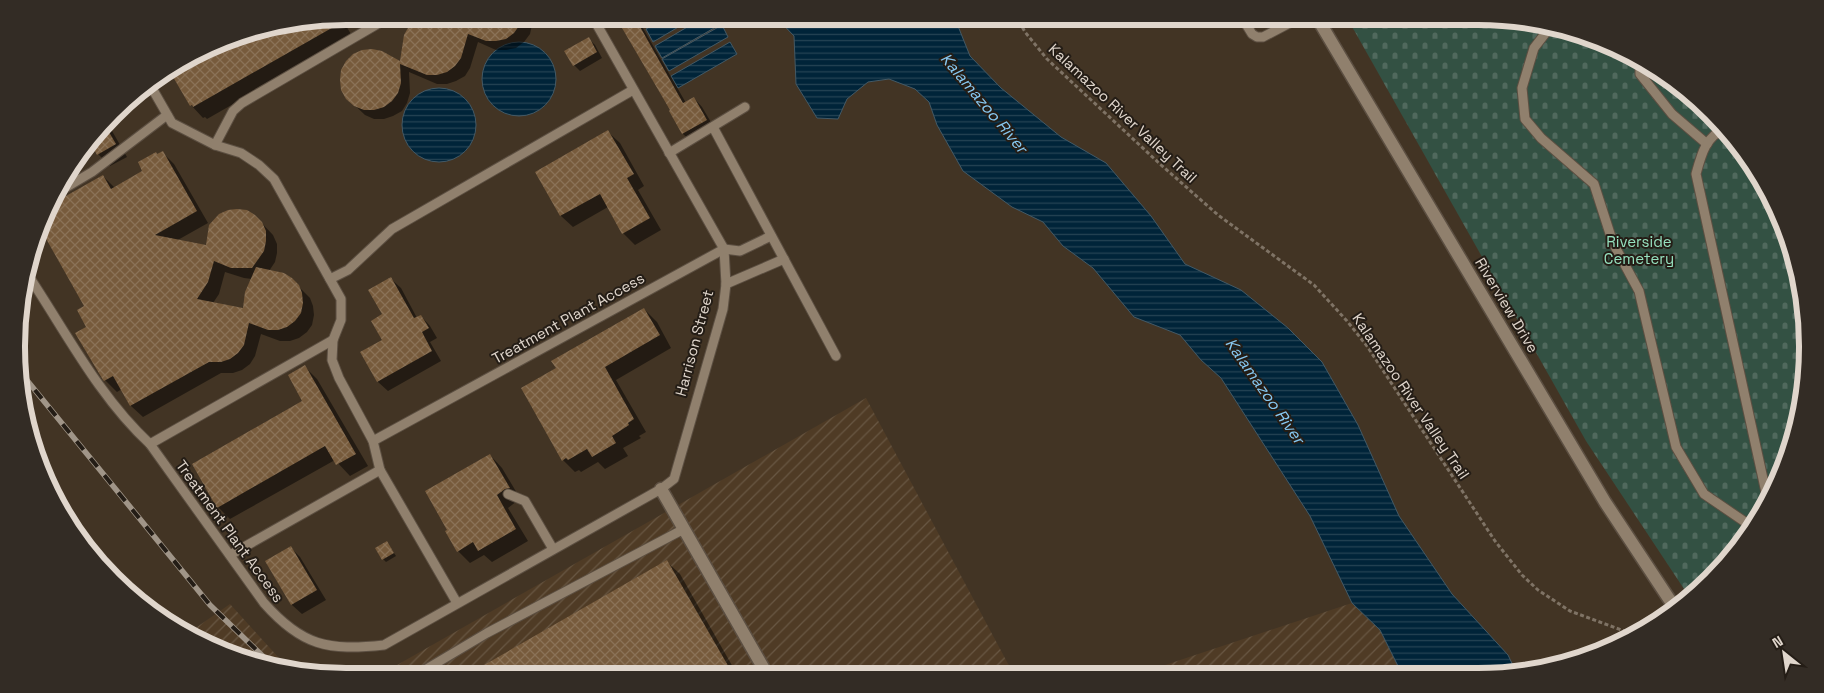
<svg xmlns="http://www.w3.org/2000/svg" width="1824" height="693" viewBox="0 0 1824 693" font-family="'Space Grotesk',sans-serif">
<style>
.industrial{fill:url(#industrial-furrows)}
.cemetery{fill:url(#cemetery-stones)}
.water{fill:url(#water-rules);stroke:#435965}
.shadow{fill:#0007;fill-rule:evenodd}
.building{fill:url(#building-cross-hatch)}
.lines{fill:none;stroke-linecap:round;stroke-linejoin:round}
.lane-casing{stroke:#5c4f42;stroke-width:11}
.street-casing{stroke:#5c4f42;stroke-width:15}
.secondary-casing{stroke:#5c4f42;stroke-width:15}
.path{stroke:#7f7365;stroke-width:3;stroke-dasharray:4 2.5;stroke-linecap:butt}
.lane{stroke:#90806d;stroke-width:9}
.street{stroke:#90806d;stroke-width:12}
.secondary{stroke:#90806d;stroke-width:12}
.rail-casing{stroke:#a09588;stroke-width:5.5}
.rail{stroke:#241d16;stroke-width:4;stroke-dasharray:11;stroke-linecap:butt}
.labels{text-anchor:middle;dominant-baseline:central;stroke-width:4;stroke-linejoin:round;paint-order:stroke}
.street-label{font-size:15px;fill:#e0d6cc;stroke:#241d16}
.park-label{font-size:15px;fill:#96e1bf;stroke:#241d16}
.water-label{font-size:16px;font-style:italic;fill:#87c8f1;stroke:#241d16}
.rim{fill:none;stroke:#e0d6cc;stroke-width:6}
</style>
<defs>
<pattern id="industrial-furrows" width="10" height="10" patternUnits="userSpaceOnUse" patternTransform="scale(1.25)"><rect width="10" height="10" fill="#4f3b25"/><path d="M-1 1l2-2M0 10L10 0M9 11l2-2" fill="none" stroke="#685743"/></pattern>
<pattern id="cemetery-stones" width="16" height="16" patternUnits="userSpaceOnUse" patternTransform="scale(1.25)"><rect width="16" height="16" fill="#335143"/><path d="M2 7V4a2 2 0 0 1 4 0v3zM10 15v-3a2 2 0 0 1 4 0v3z" fill="#50695d"/></pattern>
<pattern id="water-rules" width="6" height="5" patternUnits="userSpaceOnUse" patternTransform="scale(1.25)"><rect width="6" height="5" fill="#002439"/><path d="M0 2.5h6" fill="none" stroke="#254354"/></pattern>
<pattern id="building-cross-hatch" width="8" height="8" patternUnits="userSpaceOnUse" patternTransform="scale(1.25)"><rect width="8" height="8" fill="#775b3c"/><path d="M0 0l8 8M0 8l8-8" fill="none" stroke="#8a7257"/></pattern>
</defs>
<rect width="100%" height="100%" fill="#423424"/>
<g class="industrial">
<path d="M866,398L1014,675L376,677Z"/>
<path d="M1352,603L1380,630L1402,674L1135,675Z"/>
<path d="M230,604L289,669L261,665L201,643L187,634Z"/>
</g>
<path class="cemetery" d="M1346,16H1478L1563,28L1624,50L1679,85L1726,129L1764,182L1790,241L1805,304L1807,368L1796,432L1752,530L1695,595L1690,598L1586,441Z"/>
<g class="water">
<path d="M638,16H664L645,27Z"/>
<path d="M669,16H697L653,42L646,29Z"/>
<path d="M706,16H716L721,24L662,58L655,46Z"/>
<path d="M775,16H954L970,56L1001,88L1061,137L1106,163L1151,216L1185,264L1241,290L1288,328L1322,362L1358,425L1399,516L1452,594L1508,655L1517,674H1402L1380,630L1352,603L1310,516L1221,378L1201,360L1180,335L1134,317L1093,268L1063,246L1043,222L1012,207L963,171L937,125L929,102L915,89L889,79L868,82L847,99L838,119L817,118L796,84L794,36Z"/>
<path d="M722,25L728,37L669,71L662,59Z"/>
<circle cx="519" cy="79" r="37"/>
<path d="M730,42L737,54L678,88L671,76Z"/>
<circle cx="439" cy="125" r="37"/>
</g>
<g class="shadow">
<path d="M462,16H532V25L530,34L524,42L516,48L506,50H496L478,42L470,68L465,76L456,81L447,84H437L409,72L410,93L407,103L402,111L393,116L384,119H374L365,115L347,98L401,63Z"/>
<path d="M616,16H636L686,103L694,98L702,107L715,129L692,142L683,134L671,111L672,110Z"/>
<path d="M341,17L352,36L207,119L205,117L203,118L191,105L170,69L182,60L240,34Z"/>
<path d="M589,39L595,45L602,58L580,71L574,65Z"/>
<path d="M108,124L127,157L110,166L98,154L92,143Z"/>
<path d="M608,132L620,143L644,186L638,190L661,230L635,245L623,233L608,207L573,227L561,216L537,172Z"/>
<path d="M162,152L174,164L208,223L176,241L207,247L255,216L273,235L277,244V253L275,262L269,271L291,279L310,298L313,306L314,315L312,325L307,332L299,338L290,341H280L261,334L255,356L250,364L242,370L233,373H221L143,417L131,406L122,389L117,392L105,380L77,334L88,327L86,306L40,226L49,207L103,176L115,188L144,172L157,155ZM225,272L244,278L252,279L244,309L213,303L219,294Z"/>
<path d="M391,279L401,288L417,318L421,316L430,326L437,338L430,342L441,361L388,391L378,382L362,353L383,341V315Z"/>
<path d="M644,309L657,322L671,348L616,380L646,432L639,436L641,438L623,448L628,456L605,469L598,462L581,472L579,470L575,472L563,460L557,369Z"/>
<path d="M305,367L317,379L368,466L350,476L335,460L230,519L218,507L304,401Z"/>
<path d="M490,455L502,468L521,500L517,501L508,508L528,541L492,562L484,555L470,563L458,551Z"/>
<path d="M389,546L396,556L386,562L383,559Z"/>
<path d="M291,548L300,557L326,600L302,614L292,605L267,562Z"/>
<path d="M667,562L680,574L738,676H468Z"/>
</g>
<g class="building">
<path d="M346,16L351,17L193,107L192,105L190,106L169,70L182,60L240,34Z"/>
<path d="M422,16H526L514,33L506,39L496,41H486L468,34L461,58L455,66L447,72L437,75H427L400,64L401,83L398,93L392,101L384,107L374,110H364L354,106L346,99L341,90L340,80L341,70L346,61L353,54L362,50L372,49L382,51L400,61L404,35L409,26Z"/>
<path d="M615,16H634L683,103L694,97L707,120L682,134L669,111L670,110Z"/>
<path d="M589,37L597,52L573,66L564,51Z"/>
<path d="M106,127L116,144L97,155L91,144Z"/>
<path d="M608,130L634,174L627,178L650,218L622,234L600,194L560,216L535,172Z"/>
<path d="M163,151L197,211L155,235L206,245L209,225L219,214L228,210L237,209L247,210L255,215L262,222L266,231V241L264,251L252,268H231L214,261L208,282L197,299L243,308L245,292L256,267L284,273L292,278L299,285L302,293L303,303L301,313L295,321L287,327L278,330H268L249,323L244,345L238,353L230,359L221,362H209L130,406L113,376L104,381L103,380L75,333L86,327L77,310L84,306L40,228L50,205L103,175L111,189L142,171L138,162L156,152L157,154Z"/>
<path d="M391,277L414,318L421,315L429,328L422,332L432,351L377,382L360,352L382,340L371,321L382,314L368,290Z"/>
<path d="M644,308L660,335L605,367L634,419L628,423L629,425L612,436L616,443L592,457L587,449L568,460L566,458L562,461L521,388L556,368L551,361Z"/>
<path d="M305,365L356,454L336,465L325,446L217,508L192,464L302,401L288,375Z"/>
<path d="M490,454L510,488L505,489L497,495L516,529L478,551L473,542L457,552L445,531L447,530L425,491Z"/>
<path d="M387,541L394,553L382,560L375,548Z"/>
<path d="M291,546L317,590L291,605L265,561Z"/>
<path d="M667,560L734,676H465Z"/>
</g>
<g class="lines">
<defs>
<g id="lane">
<path d="M1241,16L1252,34L1257,37H1263L1303,16"/>
<path d="M1551,26L1534,48L1522,88L1525,119L1541,138L1594,184L1613,243L1639,291L1676,447L1704,494L1748,524L1754,526"/>
<path d="M1640,61V74L1672,114L1707,144"/>
<path d="M149,83L172,123L215,145L241,153L259,165L274,179L341,299V320L333,340L332,360L339,378L373,441L380,470L457,603"/>
<path d="M713,127L836,356"/>
<path d="M1726,129C1706,135 1701,155 1696,174L1767,497"/>
<path d="M215,145L233,111L242,103L391,16"/>
<path d="M669,153L745,107"/>
<path d="M55,194L92,172L167,115"/>
<path d="M26,272C65,330 98,396 150,444L264,603C302,646 328,651 384,645L661,489L674,479L723,309L726,284L724,249L592,16"/>
<path d="M330,279L348,270L392,229L633,90"/>
<path d="M726,284L784,259"/>
<path d="M373,441L724,249L740,251L771,236"/>
<path d="M150,444L333,340"/>
<path d="M508,494L525,501L553,549"/>
<path d="M230,555L380,470"/>
<path d="M413,677L487,633L684,529"/>
</g>
<path id="street" d="M661,489L768,676"/>
<path id="secondary" d="M1316,16L1605,502L1675,608"/>
</defs>
<use href="#lane" class="lane-casing"/>
<use href="#street" class="street-casing"/>
<use href="#secondary" class="secondary-casing"/>
<path class="path" d="M1016,16L1025,32L1047,59L1160,164L1218,215L1314,285L1347,321L1367,346L1495,541L1522,575L1538,590L1570,611L1635,635"/>
<use href="#lane" class="lane"/>
<use href="#street" class="street"/>
<use href="#secondary" class="secondary"/>
<defs>
<path id="rail" d="M21,373L210,605L274,667"/>
</defs>
<use href="#rail" class="rail-casing"/>
<use href="#rail" class="rail"/>
</g>
<g class="labels">
<g class="street-label">
<text transform="translate(1123 113) rotate(43)">Kalamazoo River Valley Trail</text>
<text transform="translate(1507 305) rotate(59)">Riverview Drive</text>
<text transform="translate(568 318) rotate(-29)">Treatment Plant Access</text>
<text transform="translate(694 343) rotate(-75)">Harrison Street</text>
<text transform="translate(1411 396) rotate(56)">Kalamazoo River Valley Trail</text>
<text transform="translate(230 531) rotate(54)">Treatment Plant Access</text>
</g>
<g class="park-label">
<text x="1639" y="241">Riverside<tspan x="1639" dy="17">Cemetery</tspan></text>
</g>
<g class="water-label">
<text transform="translate(984 103) rotate(50)">Kalamazoo River</text>
<text transform="translate(1265 391) rotate(55)">Kalamazoo River</text>
</g>
</g>
<path d="M0 0H1824V693H0ZM346 25H1478A321 321 0 0 1 1799 346V347A321 321 0 0 1 1478 668H346A321 321 0 0 1 25 347V346A321 321 0 0 1 346 25Z" fill="#332c25" fill-rule="evenodd"/>
<path class="rim" d="M346 25H1478A321 321 0 0 1 1799 346V347A321 321 0 0 1 1478 668H346A321 321 0 0 1 25 347V346A321 321 0 0 1 346 25Z"/>
<g transform="translate(1784 653) rotate(330)" stroke="#241d16" stroke-width="4" paint-order="stroke">
<path d="M0-4L9 19L0 12L-9 19Z" fill="#e0d6cc"/>
<text y="-8" font-size="14" font-weight="bold" text-anchor="middle" fill="#e0d6cc">N</text>
</g>
</svg>
